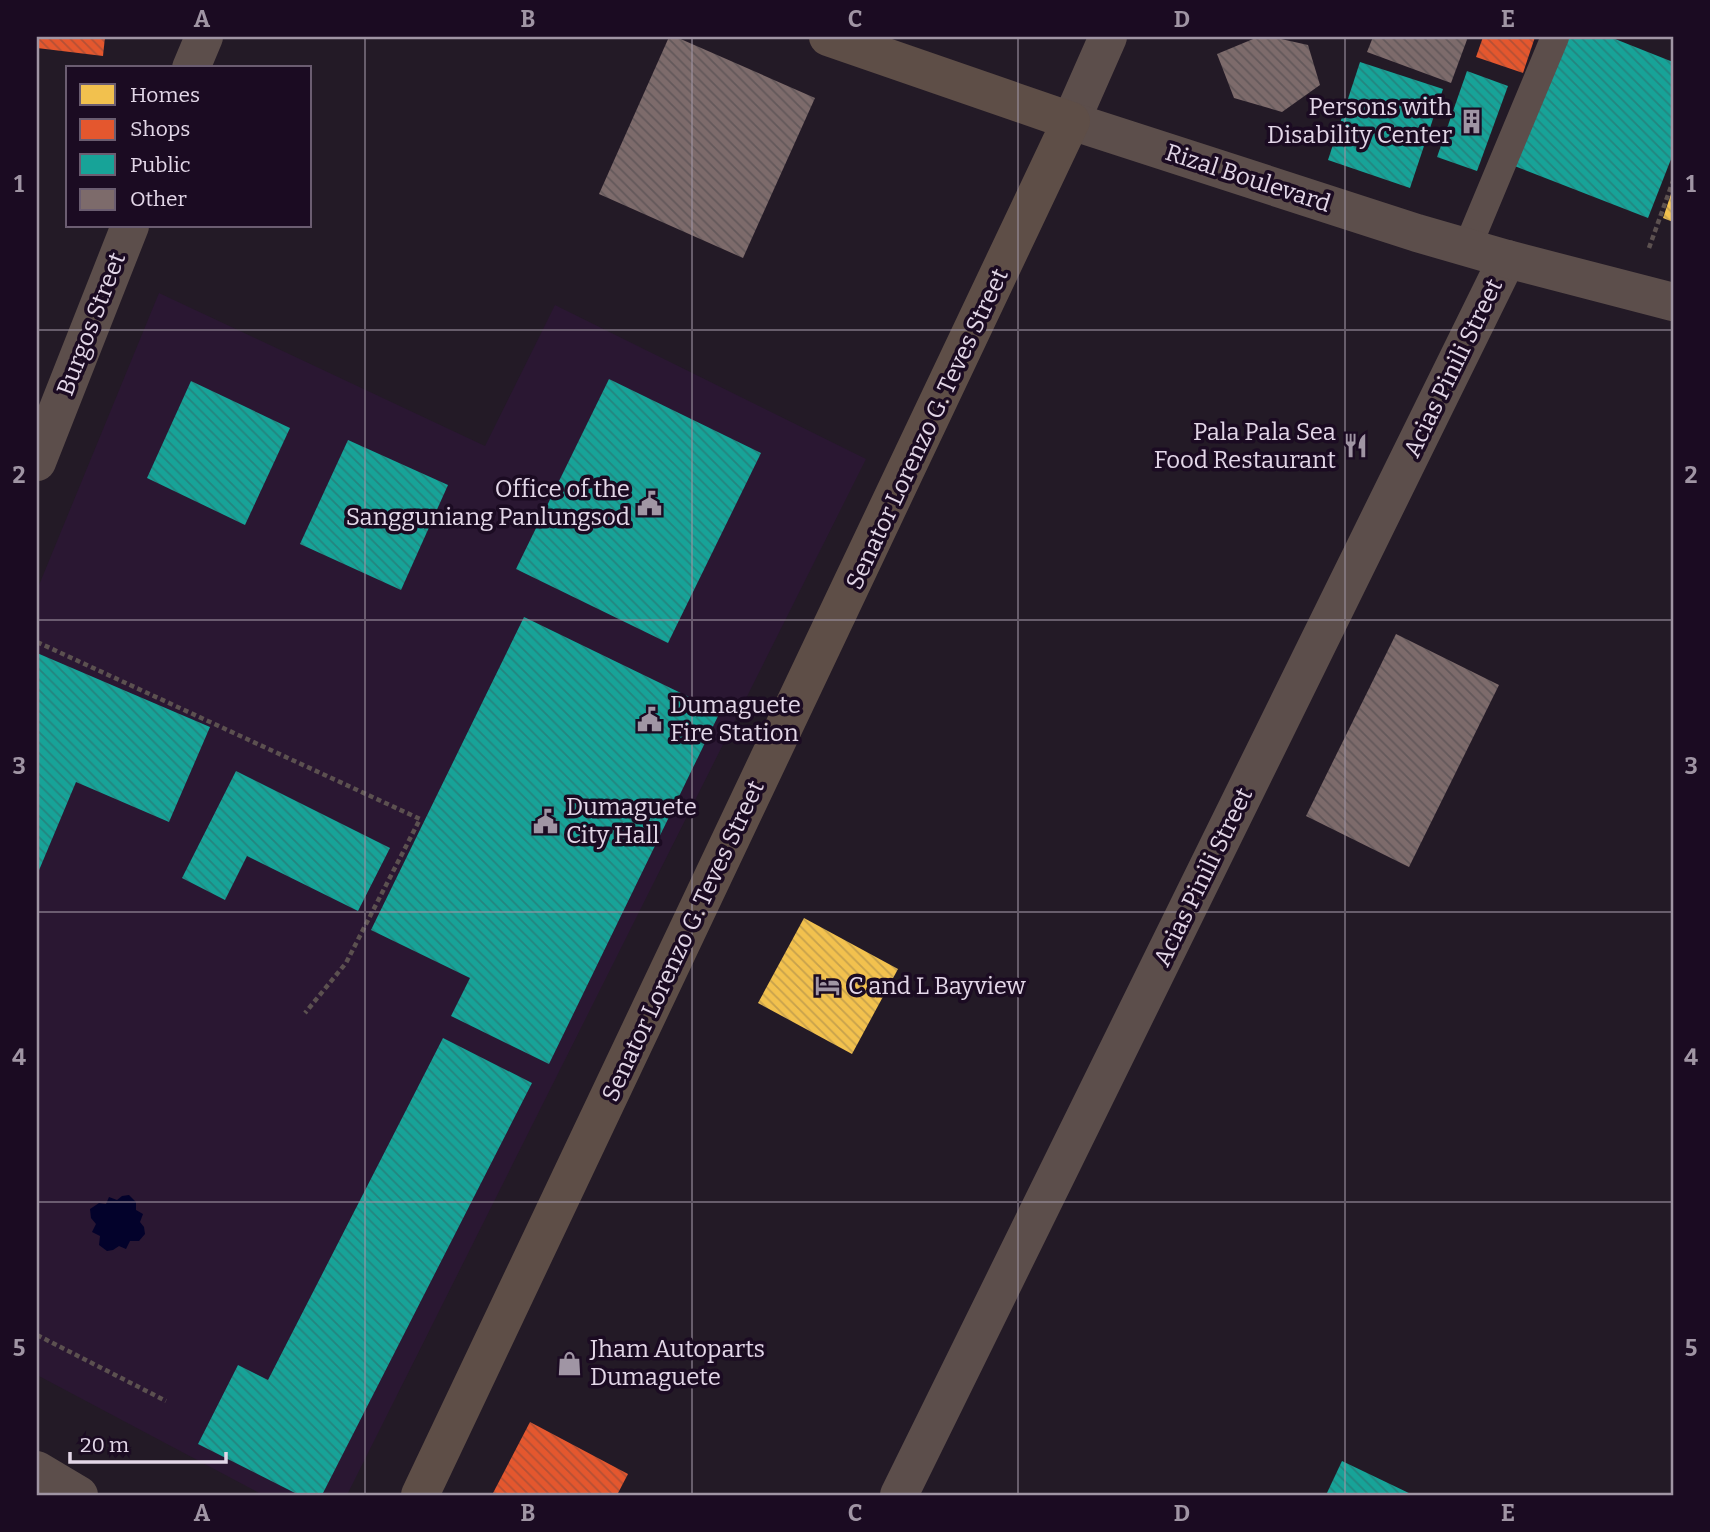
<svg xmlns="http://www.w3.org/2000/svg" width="1710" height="1532" viewBox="0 0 1710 1532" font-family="Bitter,serif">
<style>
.built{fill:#2a1732}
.water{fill:#03022b}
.homes{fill:url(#homes-back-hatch)}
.shops{fill:url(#shops-back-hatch)}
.public{fill:url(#public-back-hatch)}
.building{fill:url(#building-back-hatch)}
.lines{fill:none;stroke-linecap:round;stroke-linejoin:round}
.path{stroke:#5c5150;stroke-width:4.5;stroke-dasharray:5 3.5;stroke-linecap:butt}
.service{stroke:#5c4e4b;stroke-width:28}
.pedestrian{stroke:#5c4e4b;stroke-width:38}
.minor{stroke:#5c4e4b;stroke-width:38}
.tertiary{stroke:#5c4e4b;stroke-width:38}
.secondary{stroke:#5e4e47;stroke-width:38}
.grid{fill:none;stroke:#a095a4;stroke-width:2;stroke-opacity:0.55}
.labels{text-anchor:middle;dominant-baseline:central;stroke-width:7;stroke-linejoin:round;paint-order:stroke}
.poi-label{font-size:24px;fill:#e3d7e8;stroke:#1b0b22;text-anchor:start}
.street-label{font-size:24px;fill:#e3d7e8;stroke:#1b0b22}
.neatline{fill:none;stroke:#a095a4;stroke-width:2.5}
.grid-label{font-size:23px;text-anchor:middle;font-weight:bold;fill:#a095a4}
</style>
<defs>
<pattern id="homes-back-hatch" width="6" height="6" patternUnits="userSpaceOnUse" patternTransform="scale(1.75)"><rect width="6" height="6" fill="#f2c14e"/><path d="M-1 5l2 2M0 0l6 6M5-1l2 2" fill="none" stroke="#c6a14c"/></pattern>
<pattern id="shops-back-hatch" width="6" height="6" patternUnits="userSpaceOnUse" patternTransform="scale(1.75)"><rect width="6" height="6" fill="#e4572e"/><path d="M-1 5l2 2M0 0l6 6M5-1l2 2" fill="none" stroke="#b45035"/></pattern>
<pattern id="public-back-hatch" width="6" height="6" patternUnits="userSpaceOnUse" patternTransform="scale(1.75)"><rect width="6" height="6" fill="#17a398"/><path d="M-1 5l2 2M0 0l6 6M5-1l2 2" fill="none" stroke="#24857f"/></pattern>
<pattern id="building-back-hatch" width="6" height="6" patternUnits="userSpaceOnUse" patternTransform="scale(1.75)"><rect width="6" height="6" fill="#7d6b6b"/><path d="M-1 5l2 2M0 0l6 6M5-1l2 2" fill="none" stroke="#63585a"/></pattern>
</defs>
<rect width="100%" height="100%" fill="#231a26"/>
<path class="built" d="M159,293L485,446L555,305L866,459L347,1495H263L37,1375V590Z"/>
<path class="water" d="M129,1195L136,1202V1210L143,1214L140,1222L144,1227L145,1234L139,1241H130L126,1249L119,1246L113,1250L107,1251L99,1245L100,1236L92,1232L96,1224L91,1218L90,1209L99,1203L106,1204L109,1197L117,1200L122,1196Z"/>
<g class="homes">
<path d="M1673,188V222L1663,218Z"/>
<path d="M804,918L898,969L852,1054L758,1003Z"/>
</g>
<g class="shops">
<path d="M37,37H105L103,56L37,48Z"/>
<path d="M1483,37H1535L1523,73L1476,57Z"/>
<path d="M530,1422L628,1474L617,1495H492Z"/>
</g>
<g class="public">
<path d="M1562,37H1610L1673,62V154L1648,218L1512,165Z"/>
<path d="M1360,62L1443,89L1410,188L1328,160Z"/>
<path d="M1467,71L1508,86L1477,171L1437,157Z"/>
<path d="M609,379L761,453L668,643L516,569Z"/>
<path d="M191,381L290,428L245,525L147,478Z"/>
<path d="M348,440L448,485L401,590L300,544Z"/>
<path d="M524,617L720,712L549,1064L451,1016L470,978L371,930Z"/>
<path d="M37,653L210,727L169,822L76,782L37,875Z"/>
<path d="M236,771L390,848L358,911L247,856L225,900L182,878Z"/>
<path d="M443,1038L532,1083L322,1495H299L198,1444L238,1365L268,1380Z"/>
<path d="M1342,1461L1413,1495H1326Z"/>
</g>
<g class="building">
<path d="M669,37H676L815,98L743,258L599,194Z"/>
<path d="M1258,37H1272L1308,45L1320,85L1282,112L1234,98L1217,54Z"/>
<path d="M1373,37H1468L1451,83L1367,52Z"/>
<path d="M1396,634L1499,685L1409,867L1306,816Z"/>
</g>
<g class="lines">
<g class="path">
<path d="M1649,248L1673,181"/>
<path d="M37,642L420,819L346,963L305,1013"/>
<path d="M37,1335L166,1401"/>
</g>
<path class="service" d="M1467,248L1555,37"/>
<path class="pedestrian" d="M1071,121L1108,37"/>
<g class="minor">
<path d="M191,68L204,37"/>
<path d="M37,462L130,226"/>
<path d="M899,1495L1507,259"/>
</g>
<g class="tertiary">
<path d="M1071,121L1417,233L1507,259L1673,302"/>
<path d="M37,1470L79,1495"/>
</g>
<path class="secondary" d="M420,1495L1071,121L828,37"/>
</g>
<path class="grid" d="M365,37V1495M692,37V1495M1018,37V1495M1345,37V1495M37,330H1673M37,620H1673M37,912H1673M37,1202H1673"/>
<defs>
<symbol id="building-bare" viewBox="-9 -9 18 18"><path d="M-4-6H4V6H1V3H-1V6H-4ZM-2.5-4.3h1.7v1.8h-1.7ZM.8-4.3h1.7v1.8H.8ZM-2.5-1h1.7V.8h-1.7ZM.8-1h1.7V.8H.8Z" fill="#a095a4" stroke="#1b0b22" stroke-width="2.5" paint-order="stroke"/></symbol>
<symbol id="restaurant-bare" viewBox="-9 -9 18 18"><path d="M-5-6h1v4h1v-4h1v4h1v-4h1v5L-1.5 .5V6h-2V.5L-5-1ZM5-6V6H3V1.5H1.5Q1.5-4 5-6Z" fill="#a095a4" stroke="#1b0b22" stroke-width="2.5" paint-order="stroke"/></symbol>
<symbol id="civic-bare" viewBox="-9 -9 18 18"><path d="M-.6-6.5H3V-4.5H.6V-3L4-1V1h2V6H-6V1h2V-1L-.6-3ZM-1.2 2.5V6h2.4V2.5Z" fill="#a095a4" stroke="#1b0b22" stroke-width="2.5" paint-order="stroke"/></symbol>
<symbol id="hotel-bare" viewBox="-9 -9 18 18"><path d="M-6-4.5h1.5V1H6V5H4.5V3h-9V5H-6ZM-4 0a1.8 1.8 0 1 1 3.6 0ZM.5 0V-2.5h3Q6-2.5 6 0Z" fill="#a095a4" stroke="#1b0b22" stroke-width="2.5" paint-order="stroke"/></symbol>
<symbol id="shop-bare" viewBox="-9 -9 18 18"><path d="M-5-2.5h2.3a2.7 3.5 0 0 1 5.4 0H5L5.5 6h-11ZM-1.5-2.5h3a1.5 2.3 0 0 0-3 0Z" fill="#a095a4" stroke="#1b0b22" stroke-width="2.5" paint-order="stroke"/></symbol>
</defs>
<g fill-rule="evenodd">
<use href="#building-bare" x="1454" y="104" width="35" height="35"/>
<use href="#restaurant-bare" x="1338" y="428" width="35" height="35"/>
<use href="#civic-bare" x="632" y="486" width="35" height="35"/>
<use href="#civic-bare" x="632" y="702" width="35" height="35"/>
<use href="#civic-bare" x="528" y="804" width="35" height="35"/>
<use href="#hotel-bare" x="810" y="968" width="35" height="35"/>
<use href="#shop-bare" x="552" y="1346" width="35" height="35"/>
</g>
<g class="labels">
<g class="poi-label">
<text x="1452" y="107" text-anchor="end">Persons with<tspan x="1452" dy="28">Disability Center</tspan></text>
<text x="1336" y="432" text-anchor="end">Pala Pala Sea<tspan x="1336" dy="28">Food Restaurant</tspan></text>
<text x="630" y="489" text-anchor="end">Office of the<tspan x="630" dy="28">Sangguniang Panlungsod</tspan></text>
<text x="670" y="705">Dumaguete<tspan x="670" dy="28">Fire Station</tspan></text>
<text x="566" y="807">Dumaguete<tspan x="566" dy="28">City Hall</tspan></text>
<text x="848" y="986">C and L Bayview</text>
<text x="590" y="1349">Jham Autoparts<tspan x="590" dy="28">Dumaguete</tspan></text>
</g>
<g class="street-label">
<text transform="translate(1248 178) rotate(18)">Rizal Boulevard</text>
<text transform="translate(91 324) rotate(-69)">Burgos Street</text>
<text transform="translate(1453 368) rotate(-64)">Acias Pinili Street</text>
<text transform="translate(927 429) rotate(-65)">Senator Lorenzo G. Teves Street</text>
<text transform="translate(1203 877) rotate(-64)">Acias Pinili Street</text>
<text transform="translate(683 941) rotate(-65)">Senator Lorenzo G. Teves Street</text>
</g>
</g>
<rect width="1710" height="1532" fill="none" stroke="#1b0b22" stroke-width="77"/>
<rect x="66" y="66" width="245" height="161" fill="#1b0b22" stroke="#6b5d71" stroke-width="2"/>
<rect x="80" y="84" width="35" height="21" fill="#f2c14e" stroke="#6b5d71" stroke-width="2"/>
<text x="130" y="102" font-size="21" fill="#e3d7e8">Homes</text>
<rect x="80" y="119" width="35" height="21" fill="#e4572e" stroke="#6b5d71" stroke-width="2"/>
<text x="130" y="136" font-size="21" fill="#e3d7e8">Shops</text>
<rect x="80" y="154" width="35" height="21" fill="#17a398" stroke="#6b5d71" stroke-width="2"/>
<text x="130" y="172" font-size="21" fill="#e3d7e8">Public</text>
<rect x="80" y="189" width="35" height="21" fill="#7d6b6b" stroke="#6b5d71" stroke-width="2"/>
<text x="130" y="206" font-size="21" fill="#e3d7e8">Other</text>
<path d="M70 1452v10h156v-10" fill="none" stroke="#e3d7e8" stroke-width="3.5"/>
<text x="80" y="1452" font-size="21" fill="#e3d7e8" stroke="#1b0b22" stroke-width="5" paint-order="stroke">20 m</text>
<rect x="38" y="38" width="1634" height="1456" class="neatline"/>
<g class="grid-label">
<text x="202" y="27">A</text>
<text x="528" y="27">B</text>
<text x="855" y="27">C</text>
<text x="1182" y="27">D</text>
<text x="1508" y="27">E</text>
<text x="19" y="192">1</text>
<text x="1691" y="192">1</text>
<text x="19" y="483">2</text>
<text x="1691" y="483">2</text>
<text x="19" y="774">3</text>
<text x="1691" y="774">3</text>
<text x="19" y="1065">4</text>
<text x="1691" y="1065">4</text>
<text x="19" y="1356">5</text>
<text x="1691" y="1356">5</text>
<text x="202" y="1521">A</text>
<text x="528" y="1521">B</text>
<text x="855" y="1521">C</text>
<text x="1182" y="1521">D</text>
<text x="1508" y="1521">E</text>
</g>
</svg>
